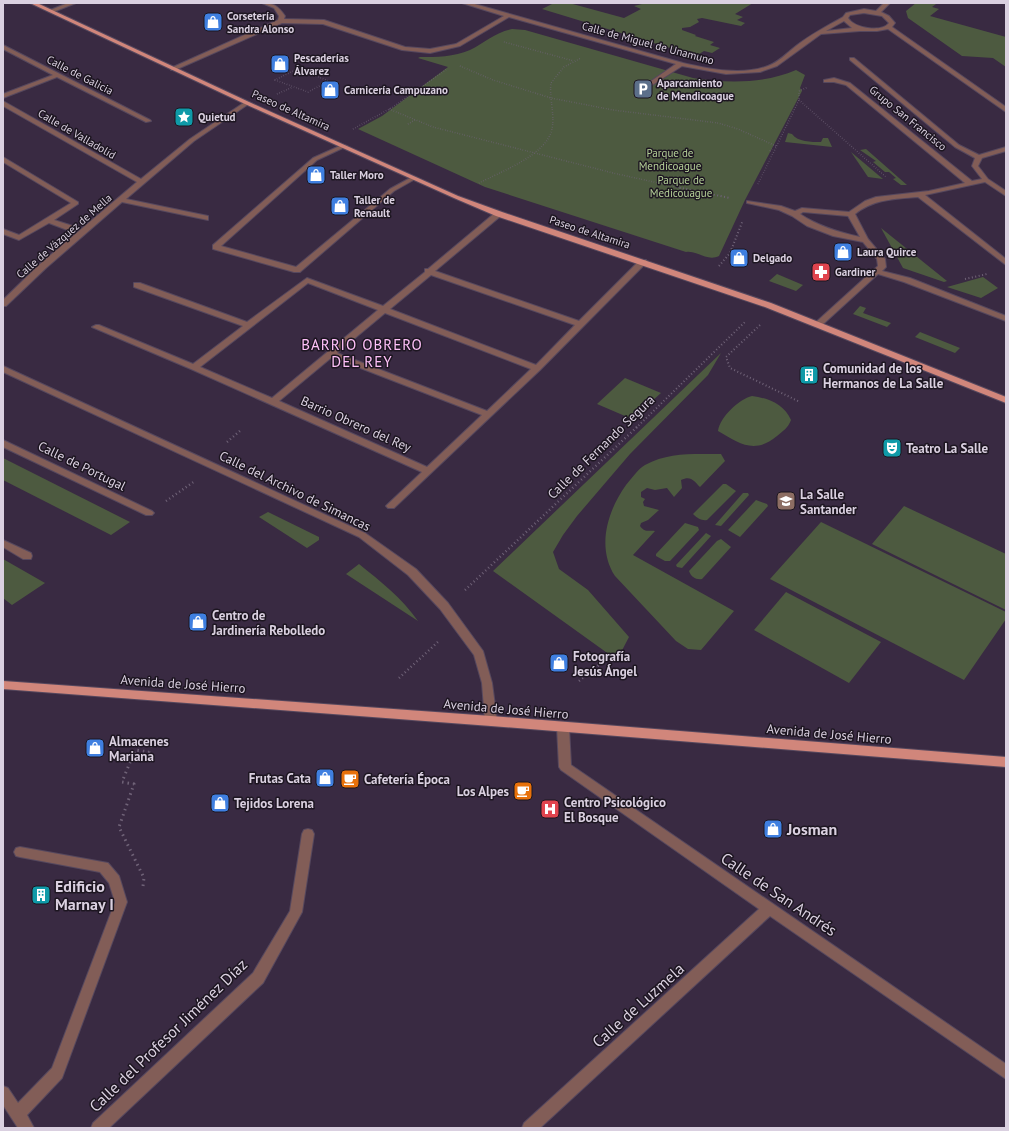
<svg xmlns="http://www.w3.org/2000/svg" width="1009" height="1131" viewBox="0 0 1009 1131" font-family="'PT Sans',sans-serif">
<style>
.green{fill:#4d5a40}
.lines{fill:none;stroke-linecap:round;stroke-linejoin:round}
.minor-casing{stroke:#56485e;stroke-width:2}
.major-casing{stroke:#56485e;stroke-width:2}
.path-far3{stroke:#706378;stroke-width:1.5;stroke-dasharray:0.5 2;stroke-linecap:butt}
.path-far2{stroke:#706378;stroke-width:2;stroke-dasharray:1 2.5;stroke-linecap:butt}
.path-far1{stroke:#706378;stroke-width:2.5;stroke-dasharray:1 3;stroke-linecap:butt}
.path{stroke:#706378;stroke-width:3;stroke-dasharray:1.5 4;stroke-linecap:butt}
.minor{fill:#825d57;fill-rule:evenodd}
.major{fill:#d1867b;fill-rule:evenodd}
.labels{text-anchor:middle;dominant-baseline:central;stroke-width:3;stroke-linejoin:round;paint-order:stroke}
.far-poi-label{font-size:11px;font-weight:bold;fill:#dad0e0;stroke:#1d1621;text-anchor:start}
.far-street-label{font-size:11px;fill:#dad0e0;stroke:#1d1621}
.far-park-label{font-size:11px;fill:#b5d098;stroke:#1d1621}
.poi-label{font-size:13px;font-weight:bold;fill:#dad0e0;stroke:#1d1621;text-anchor:start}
.street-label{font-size:13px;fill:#dad0e0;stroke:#1d1621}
.quarter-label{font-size:15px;letter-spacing:1px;fill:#ffc1f9;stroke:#1d1621}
.near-poi-label{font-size:16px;font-weight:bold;fill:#dad0e0;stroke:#1d1621;text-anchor:start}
.near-street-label{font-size:16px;fill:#dad0e0;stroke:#1d1621}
</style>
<rect width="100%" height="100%" fill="#392a42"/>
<g class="green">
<path d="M554,3H569L624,18L641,9L634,6L646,3H753L735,14L743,17L737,20L745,23L741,26L702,18L697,19L699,22L690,27L682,28V30L696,35L695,36L714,42L710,45L720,48L712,53L704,51L696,56L542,9Z"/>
<path d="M916,3L936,4L932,7L939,9L930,16L1006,37V67L993,58L962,56L908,18L906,11Z"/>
<path d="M512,29L525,30L693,78C726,83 764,84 796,70L805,75L800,88L802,91L745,200L719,256C707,262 697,250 686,252L485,187L358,129L382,116L448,67L418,58L420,57C436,57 454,57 470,50C484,43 496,32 512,29Z"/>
<path d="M788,133L792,134C798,142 811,142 821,142L823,138H828L832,147L785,142Z"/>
<path d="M866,149L907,185H901L893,179L896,178L889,172H885L873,162L876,161L860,150Z"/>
<path d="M851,152L883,179L868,177Z"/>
<path d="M881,228L947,281L944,282L903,268Z"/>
<path d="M777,274L803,285L796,291L769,281Z"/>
<path d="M983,277L998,288L981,298L947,287Z"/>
<path d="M860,306L866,308L863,313L891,323L887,327L853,314Z"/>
<path d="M920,332L960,348L955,353L915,337Z"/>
<path d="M721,353L708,375L630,454L577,516L563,535L553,552L559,569L588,590L629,637L617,660L493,571Z"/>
<path d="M625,378L661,393L632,419L597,404Z"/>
<path d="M752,396C768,398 784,404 791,420C788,428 783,431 777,436C754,455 739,443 718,431C720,417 739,399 752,396Z"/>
<path d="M702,454H721L725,461L700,487C694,481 691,475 681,480L682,488L674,497L667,488L655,490L647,488L641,492V497L645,499L643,502L644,506L659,510L648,520L641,523L640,526C645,533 649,530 655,531L633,555L734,611L701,650L688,649L676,641L615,576C596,547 608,510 626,485C632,478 638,469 645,465C663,455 682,454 702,454Z"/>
<path d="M3,458L130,522L111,535L3,480Z"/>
<path d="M723,484H726L736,491L707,520C702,521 697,518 693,514Z"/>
<path d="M743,493H748L749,495L721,526L715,525Z"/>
<path d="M756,500L767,504L768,506L740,537L728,530Z"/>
<path d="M904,506L1006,554V610L872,544Z"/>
<path d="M268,512L319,537V540L307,548L259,517Z"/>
<path d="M821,522L1006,612V619L964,680L770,579Z"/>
<path d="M685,523L698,527L699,530L670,561H665L656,556V554Z"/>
<path d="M706,533L711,536L682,568L677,567L676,565Z"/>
<path d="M721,539L731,547L702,579C696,580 691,577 689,571L717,541Z"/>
<path d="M3,559L45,583L12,605L3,598Z"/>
<path d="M359,564C380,581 402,598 418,621L346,574Z"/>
<path d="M786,592L881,642L849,683L754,630Z"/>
</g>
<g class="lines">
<defs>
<g id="minor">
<path d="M68,3H76L53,12L48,11Z"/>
<path d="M262,3C274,3 278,6 285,16L284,19L324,20L405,47L430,49L456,44L504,16L462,3H471L683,63C710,69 741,76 768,66C779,62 787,53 796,46C810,35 827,26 843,17L846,13L864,9L876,11L884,3H890L881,12L889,16L895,23L892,27L1006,107V112L888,29L877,31H860L821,34L777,66L760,72L726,74L682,66L643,91L641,90V88L676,64L509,17L460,46L430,53L402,50L323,24L282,23L175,70H171V68L278,20L279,16L274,8ZM864,13L882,16L889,23C881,33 854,28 848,18L850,15ZM844,21L852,28L826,31Z"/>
<path d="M3,45L150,120L151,121L146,122L57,77L3,98V94L53,75L3,49Z"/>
<path d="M850,58H854L959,145L979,155L1006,147V151L982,158L978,166L988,179L1006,191V196L985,182L925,195L1006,259V265L918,197C894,199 874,199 855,214L868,239L885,259L886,267L882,271L910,278L1006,316V321L904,282L878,274L821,326H818L814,324L878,266L877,259L863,242L833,236L807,226L792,216L779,210L747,203V201L781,206L795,211L802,208L849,212L865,201L876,197L929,191L965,183L846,85L834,82H824V80L834,78L850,83L972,181L982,179L972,166L975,158L955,147L850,60ZM803,212L848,216L860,237C838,232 818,226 800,214Z"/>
<path d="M3,101L141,179L190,139L245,102L250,103L194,141L126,199L208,216V220L122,202L46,268L6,306H3V300L40,264L137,182L3,106Z"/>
<path d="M342,145L347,146L317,160L221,246L296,267L390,189L412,177L417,178L394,191L300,272H294L213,249V245L313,158Z"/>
<path d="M3,157L78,202V204L54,220L76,227V231H70L49,223L19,240L3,234V229L19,235L71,203L3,162Z"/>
<path d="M496,212L503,214L435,271L579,321L640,260H646L647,262L540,370L394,508H388L386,506L388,504L422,472L191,369L92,327L96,325H99L193,364L243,326L134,287V283H140L247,322L307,278L383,306L425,272V269H428ZM431,275L575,325L536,365L390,309ZM308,283L378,310L272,398L200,367ZM385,313L531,369L487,411L337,353ZM332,357L482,415L427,467L279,401Z"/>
<path d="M3,366L365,533L416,569L448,603L483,651L492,683L497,721L495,724L491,726L487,724L485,721L482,683L474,655L440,609L408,575L359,537L3,372Z"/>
<path d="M3,440L152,511L154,513L152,515H146L3,447Z"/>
<path d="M3,540L31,553L32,556L31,559H23L3,547Z"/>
<path d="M563,722L567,724L569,727L571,765L1006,1064V1079L770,916L540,1128H522L524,1123L759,909L561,770L559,767L557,727L559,724Z"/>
<path d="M308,829L312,830L314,834L302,912L263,983L109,1128H91L93,1123L253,973L290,911L302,834L304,830Z"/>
<path d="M20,847L108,863L119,876L127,902L62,1078L27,1115L34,1128H18L3,1105V1086L8,1088L18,1103L52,1068L115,902L109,883L100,872L20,857L16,856L14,852L16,848Z"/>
</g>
<g id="major">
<path d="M30,3H37L249,102L458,196L502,212L771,303L1006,397V403L765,307L496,216L454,198L245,104Z"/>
<path d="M3,681L491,716L1006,757V767L491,726L3,689Z"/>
</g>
</defs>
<use href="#minor" class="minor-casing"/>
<use href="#major" class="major-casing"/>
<g class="path-far3">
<path d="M504,42L574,61"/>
<path d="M460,66L493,80L551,98L613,110L718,123L738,129L776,146"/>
<path d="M297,69L329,81L308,92L275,80Z"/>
<path d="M277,94L293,87"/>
<path d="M799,100L886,177"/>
<path d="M389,109L433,127L613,173L681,188"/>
<path d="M408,124L415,120"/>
<path d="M353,129L393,107L447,69"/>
<path d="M770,151L772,149"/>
<path d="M479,183C500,172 547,155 552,129C555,114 549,98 551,83L564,67L581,58"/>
<path d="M758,184L799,100V91L808,87"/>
</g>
<g class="path-far2">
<path d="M676,187L730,198"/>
<path d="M719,266L730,253L743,220"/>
<path d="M965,279L987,274"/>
<path d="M760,325L726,357L730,368L800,402"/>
<path d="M636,428L746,321"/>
</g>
<g class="path-far1">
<path d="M227,442L241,430"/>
<path d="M166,501L195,481"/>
<path d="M465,590L637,427"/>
<path d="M399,678L440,640"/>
<path d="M579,681L605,660"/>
</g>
<path class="path" d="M143,886L144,878L119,827L134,784L122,782L135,750L149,752L153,741"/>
<use href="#minor" class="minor"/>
<use href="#major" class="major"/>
</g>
<defs>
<symbol id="shop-square" viewBox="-11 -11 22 22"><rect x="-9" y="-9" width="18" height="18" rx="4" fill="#3f7fe0" stroke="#1d1621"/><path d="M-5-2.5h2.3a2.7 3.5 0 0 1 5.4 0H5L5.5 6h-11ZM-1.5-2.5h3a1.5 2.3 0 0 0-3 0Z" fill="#fff"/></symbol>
<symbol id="parking-square" viewBox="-11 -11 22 22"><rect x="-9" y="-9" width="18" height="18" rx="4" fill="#5c6f8a" stroke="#1d1621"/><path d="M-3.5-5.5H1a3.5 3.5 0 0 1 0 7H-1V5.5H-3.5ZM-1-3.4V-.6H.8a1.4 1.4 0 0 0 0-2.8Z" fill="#fff"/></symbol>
<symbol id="sight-square" viewBox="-11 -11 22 22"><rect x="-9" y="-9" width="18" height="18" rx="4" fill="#0f9aa8" stroke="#1d1621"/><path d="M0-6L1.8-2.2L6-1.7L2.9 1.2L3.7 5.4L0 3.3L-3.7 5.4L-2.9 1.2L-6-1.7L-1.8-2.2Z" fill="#fff"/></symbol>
<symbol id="pharmacy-square" viewBox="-11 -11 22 22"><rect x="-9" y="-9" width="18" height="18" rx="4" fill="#e0444e" stroke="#1d1621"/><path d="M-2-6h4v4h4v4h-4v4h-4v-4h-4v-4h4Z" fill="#fff"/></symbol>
<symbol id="building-square" viewBox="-11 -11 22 22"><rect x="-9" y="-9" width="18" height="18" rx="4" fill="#0f9aa8" stroke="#1d1621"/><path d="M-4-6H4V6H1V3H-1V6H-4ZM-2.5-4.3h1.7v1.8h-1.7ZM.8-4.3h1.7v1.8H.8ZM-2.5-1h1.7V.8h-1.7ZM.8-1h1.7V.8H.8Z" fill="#fff"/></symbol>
<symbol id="theatre-square" viewBox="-11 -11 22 22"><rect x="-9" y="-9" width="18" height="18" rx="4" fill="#0f9aa8" stroke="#1d1621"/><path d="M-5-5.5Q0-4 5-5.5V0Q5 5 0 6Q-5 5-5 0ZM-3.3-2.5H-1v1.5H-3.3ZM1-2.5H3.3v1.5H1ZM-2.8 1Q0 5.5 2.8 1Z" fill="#fff"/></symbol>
<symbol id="school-square" viewBox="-11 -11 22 22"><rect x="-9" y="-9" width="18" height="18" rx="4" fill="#8d6e63" stroke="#1d1621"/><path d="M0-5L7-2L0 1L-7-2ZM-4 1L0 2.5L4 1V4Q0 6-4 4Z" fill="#fff"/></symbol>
<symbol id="cafe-square" viewBox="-11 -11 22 22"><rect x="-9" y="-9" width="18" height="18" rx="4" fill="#e8710a" stroke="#1d1621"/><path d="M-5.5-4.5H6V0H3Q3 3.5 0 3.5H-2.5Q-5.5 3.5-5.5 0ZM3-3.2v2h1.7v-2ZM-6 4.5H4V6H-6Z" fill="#fff"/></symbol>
<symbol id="hospital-square" viewBox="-11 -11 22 22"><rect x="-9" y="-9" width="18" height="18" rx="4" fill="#e0444e" stroke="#1d1621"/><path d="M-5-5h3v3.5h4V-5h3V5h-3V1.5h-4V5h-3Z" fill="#fff"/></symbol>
</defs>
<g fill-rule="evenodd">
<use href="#shop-square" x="202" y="11" width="22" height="22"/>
<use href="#shop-square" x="269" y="53" width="22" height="22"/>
<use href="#parking-square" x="632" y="78" width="22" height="22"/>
<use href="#shop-square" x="319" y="79" width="22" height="22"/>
<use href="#sight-square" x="173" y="106" width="22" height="22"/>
<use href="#shop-square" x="305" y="164" width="22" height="22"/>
<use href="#shop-square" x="329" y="195" width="22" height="22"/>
<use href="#shop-square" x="832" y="241" width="22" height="22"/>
<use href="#shop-square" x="728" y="247" width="22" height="22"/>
<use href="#pharmacy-square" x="810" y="261" width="22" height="22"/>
<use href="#building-square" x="798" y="364" width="22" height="22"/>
<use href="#theatre-square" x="881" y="437" width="22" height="22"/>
<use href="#school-square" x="775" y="490" width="22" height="22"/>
<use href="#shop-square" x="187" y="611" width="22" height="22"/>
<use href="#shop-square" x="548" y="652" width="22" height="22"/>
<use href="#shop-square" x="84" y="737" width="22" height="22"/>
<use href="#shop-square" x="314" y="767" width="22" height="22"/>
<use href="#cafe-square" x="339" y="768" width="22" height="22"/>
<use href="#cafe-square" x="512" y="780" width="22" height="22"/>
<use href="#shop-square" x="209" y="792" width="22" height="22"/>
<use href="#hospital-square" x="539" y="798" width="22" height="22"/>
<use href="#shop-square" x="762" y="818" width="22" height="22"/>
<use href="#building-square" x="30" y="884" width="22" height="22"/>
</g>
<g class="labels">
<g class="far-poi-label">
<text x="227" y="16">Corsetería<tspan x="227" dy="13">Sandra Alonso</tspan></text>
<text x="294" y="58">Pescaderías<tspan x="294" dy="13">Álvarez</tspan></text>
<text x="657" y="83">Aparcamiento<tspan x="657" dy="13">de Mendicoague</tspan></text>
<text x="344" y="90">Carnicería Campuzano</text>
<text x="198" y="117">Quietud</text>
<text x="330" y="175">Taller Moro</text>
<text x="354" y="200">Taller de<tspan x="354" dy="13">Renault</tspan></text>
<text x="857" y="252">Laura Quirce</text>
<text x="753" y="258">Delgado</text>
<text x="835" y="272">Gardiner</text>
</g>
<g class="far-street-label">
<text transform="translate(648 43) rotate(15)">Calle de Miguel de Unamuno</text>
<text transform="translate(80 75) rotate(27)">Calle de Galicia</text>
<text transform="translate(291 110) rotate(24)">Paseo de Altamira</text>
<text transform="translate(908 118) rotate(39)">Grupo San Francisco</text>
<text transform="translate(77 134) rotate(30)">Calle de Valladolid</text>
<text transform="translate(590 232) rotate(18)">Paseo de Altamira</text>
<text transform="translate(64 236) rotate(-41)">Calle de Vázquez de Mella</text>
</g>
<g class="far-park-label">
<text x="670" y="153">Parque de<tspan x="670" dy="13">Mendicoague</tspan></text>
<text x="681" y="180">Parque de<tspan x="681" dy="13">Medicouague</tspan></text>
</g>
<g class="poi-label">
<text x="823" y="368">Comunidad de los<tspan x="823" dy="15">Hermanos de La Salle</tspan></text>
<text x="906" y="448">Teatro La Salle</text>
<text x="800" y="494">La Salle<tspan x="800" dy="15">Santander</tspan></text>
<text x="212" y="615">Centro de<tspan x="212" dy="15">Jardinería Rebolledo</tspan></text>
<text x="573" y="656">Fotografía<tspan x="573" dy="15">Jesús Ángel</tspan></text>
<text x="109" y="741">Almacenes<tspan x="109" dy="15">Mariana</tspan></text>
<text x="311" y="778" text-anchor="end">Frutas Cata</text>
<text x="364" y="779">Cafetería Época</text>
<text x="509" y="791" text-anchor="end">Los Alpes</text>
<text x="564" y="802">Centro Psicológico<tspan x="564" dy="15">El Bosque</tspan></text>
<text x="234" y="803">Tejidos Lorena</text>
</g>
<g class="street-label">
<text transform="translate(356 424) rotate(24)">Barrio Obrero del Rey</text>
<text transform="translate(601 447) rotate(-44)">Calle de Fernando Segura</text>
<text transform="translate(82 466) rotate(26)">Calle de Portugal</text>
<text transform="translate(295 491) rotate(26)">Calle del Archivo de Simancas</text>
<text transform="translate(183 684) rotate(4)">Avenida de José Hierro</text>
<text transform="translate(506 709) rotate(5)">Avenida de José Hierro</text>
<text transform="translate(829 734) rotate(5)">Avenida de José Hierro</text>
</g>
<g class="quarter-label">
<text x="362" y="344">BARRIO OBRERO<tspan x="362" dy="17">DEL REY</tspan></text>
</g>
<g class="near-poi-label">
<text x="787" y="829">Josman</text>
<text x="55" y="886">Edificio<tspan x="55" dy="18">Marnay I</tspan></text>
</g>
<g class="near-street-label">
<text transform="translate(779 894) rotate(34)">Calle de San Andrés</text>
<text transform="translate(638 1005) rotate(-42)">Calle de Luzmela</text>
<text transform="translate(168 1035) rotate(-44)">Calle del Profesor Jiménez Díaz</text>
</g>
</g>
<rect width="1009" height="1131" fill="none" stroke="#dad0e0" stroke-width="8"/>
</svg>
